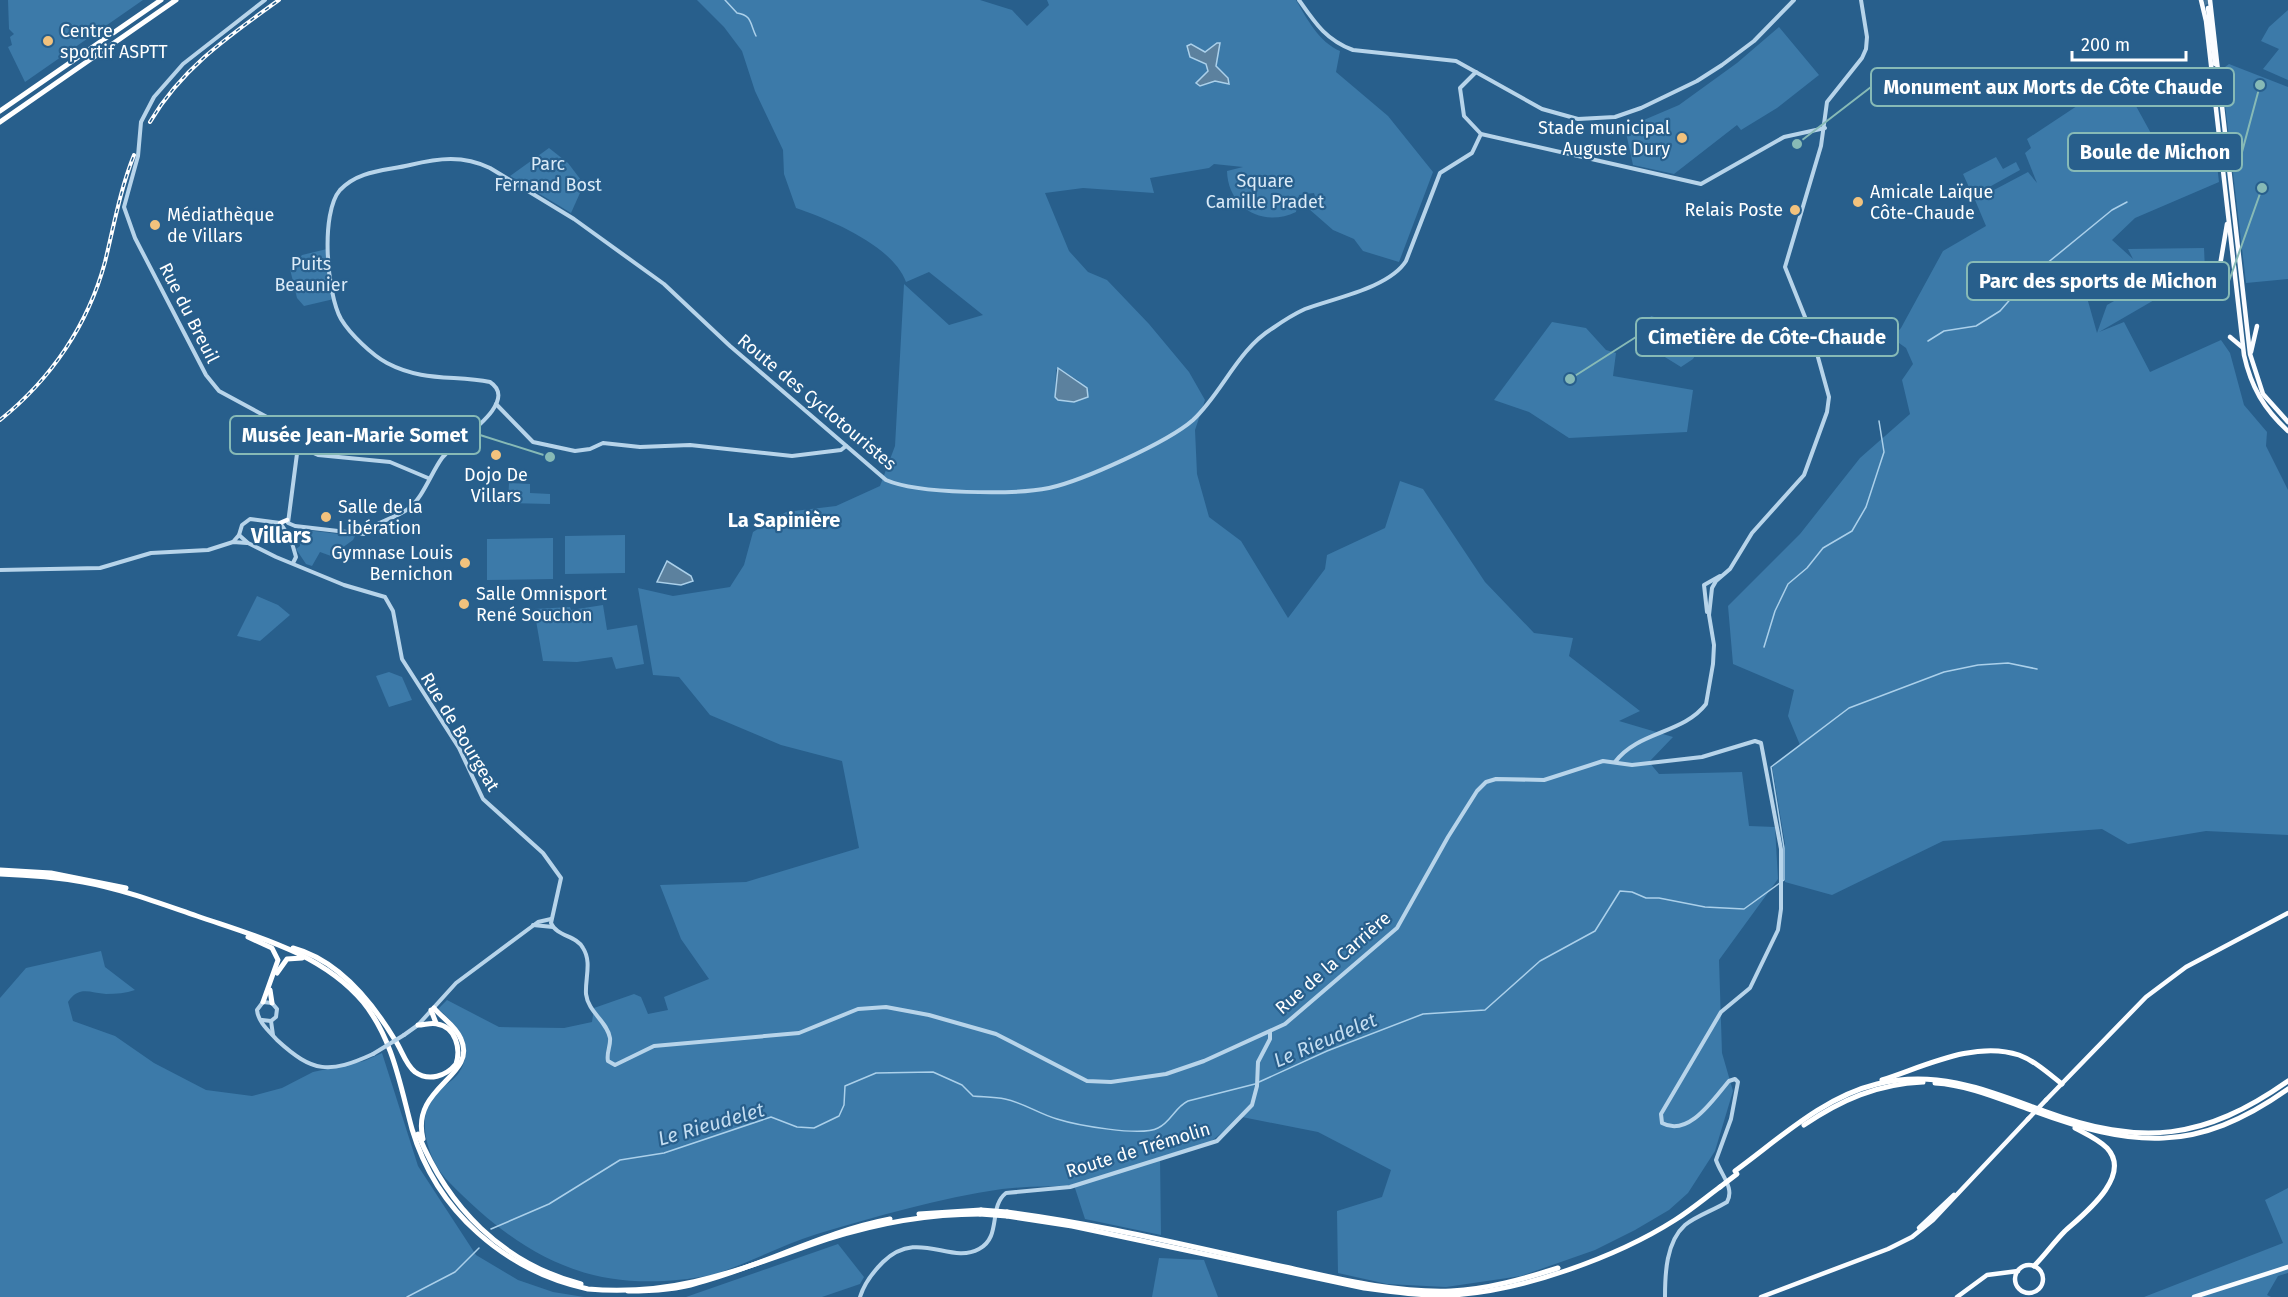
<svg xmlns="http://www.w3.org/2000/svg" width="2288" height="1297" viewBox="0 0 2288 1297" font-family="'Fira Sans',sans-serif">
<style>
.green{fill:#3c7aa9;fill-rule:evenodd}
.water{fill:#5c819e;stroke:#abd0ea;stroke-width:1.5}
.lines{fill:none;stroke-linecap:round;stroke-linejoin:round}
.stream{stroke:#abd0ea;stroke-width:1.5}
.major-tunnel{stroke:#48779d;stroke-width:4.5;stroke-dasharray:4.5 2;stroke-linecap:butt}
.minor{stroke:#b7d4ea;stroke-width:4}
.major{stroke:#fafcff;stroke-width:4.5}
.highway{stroke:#fff;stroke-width:5}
.rail-casing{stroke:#fff;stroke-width:4}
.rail{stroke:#285f8c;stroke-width:1.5;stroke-dasharray:4.5;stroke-linecap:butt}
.minor-bridge{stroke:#b7d4ea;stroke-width:4}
.major-bridge{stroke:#fafcff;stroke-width:4.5}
.highway-bridge{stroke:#fff;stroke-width:5}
.poi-dot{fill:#f2c27d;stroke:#285f8c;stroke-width:2}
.labels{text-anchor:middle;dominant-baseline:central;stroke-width:4.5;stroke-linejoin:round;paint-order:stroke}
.poi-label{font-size:18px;fill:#fff;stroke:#285f8c;text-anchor:start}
.park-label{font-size:18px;fill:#dbebf8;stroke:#285f8c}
.street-label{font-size:18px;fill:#fff;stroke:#285f8c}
.neighbourhood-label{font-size:20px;font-weight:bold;fill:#fff;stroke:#285f8c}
.water-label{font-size:20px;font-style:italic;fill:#c3ddf1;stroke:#285f8c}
.quarter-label{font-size:21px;font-weight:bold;fill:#fff;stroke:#285f8c}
.leader{fill:none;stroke:#87bab6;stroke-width:2}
.callout-dot{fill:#87bab6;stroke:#285f8c;stroke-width:2}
.callout{fill:#285f8c;stroke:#87bab6;stroke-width:2}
.callout-label{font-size:20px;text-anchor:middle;font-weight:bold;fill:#fff}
</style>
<rect width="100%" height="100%" fill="#285f8c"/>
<g class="green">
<path d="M8,0H143L25,82L8,47L12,45L10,37L14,34L9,29Z"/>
<path d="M697,0H980L1012,10L1027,26L1049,5L1047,0H1296C1307,19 1319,42 1340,51L1336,72L1388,116L1433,172L1399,262L1363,251L1354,239L1333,230L1309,209L1315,196L1314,193L1299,195L1296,212C1263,228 1228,208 1227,171L1243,167L1214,164L1209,168L1150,178L1154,193L1083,188L1045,193L1069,251L1088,272L1107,280L1149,324L1189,372L1205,400L1195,430L1197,474L1209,517L1241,541L1288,618L1325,569L1327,555L1385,528L1400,481L1423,489L1485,582L1534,633L1573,638L1569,656L1640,711L1619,721L1673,737L1649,762L1659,774L1742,772L1749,826L1775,827L1778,879L1719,960L1722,1053L1733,1091L1715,1151L1688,1193L1669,1210L1635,1230L1595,1250L1521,1276L1446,1287L1387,1284L1338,1273L1337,1211L1382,1197L1391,1170L1318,1132L1242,1117L1209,1143L1160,1157L1161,1235L1085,1219L1074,1185C1050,1187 1025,1186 1002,1189C940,1198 877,1216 817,1234C781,1245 748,1264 712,1275C596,1297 526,1261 448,1181C429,1162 416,1122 432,1098C438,1088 451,1083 458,1074C476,1049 458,1025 438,1009L447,1000L499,1027L564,1028L592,1022L594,1008L634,994L641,997L648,1014L668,1010L664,997L709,979L681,939L660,885L746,882L859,848L842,761L781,745L710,715L679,677L653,675L638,588L673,596L730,587L744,565L753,532L786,512L836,506L880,486L895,446L904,284L949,325L983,315L929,272L906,282C893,246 831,220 796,208L784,174L783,150L755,91L742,51L724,27ZM1058,368L1079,381L1055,397L1056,370Z"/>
<path d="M2288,10V80L2263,69L2279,49L2261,41L2269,27Z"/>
<path d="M1779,27L1819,75L1777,108L1741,130L1737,125L1674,174L1633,165L1625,128L1679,105L1737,63Z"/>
<path d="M2229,64L2288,87V279L2246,283L2221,70Z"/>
<path d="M2091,78L2105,102L2125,86L2153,137L2164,148L2215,147L2219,182L2135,218L2112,240L2133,259L2128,249L2204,248L2205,270H2171L2168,273V292L2099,332L2124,322L2150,372L2221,340L2230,353L2244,405L2267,432L2266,446L2288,490V835L2206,831L2128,844L2102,829L1943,841L1832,895L1785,882V844L1772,766L1800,745L1788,716L1794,690L1733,664L1728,606L1800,534L1860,458L1910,414L1902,380L1913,364L1906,348L1892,338L1901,328L1943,251L1986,226L1975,200L2028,172L2037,183L2025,153L2031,148L2027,139L2086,100L2079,88ZM2135,261L2138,273L2162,271V274L2107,305L2097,333L2086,294Z"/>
<path d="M549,148L568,163L584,184L571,213L510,176Z"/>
<path d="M1996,157L2003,169L2016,162L2020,170L1973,196L1963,174Z"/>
<path d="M327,249L334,299L304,306L297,298L290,269L302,255Z"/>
<path d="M1651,316L1695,330L1708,326L1710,330L1693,359L1681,367L1660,354L1640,334Z"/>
<path d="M1552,322L1586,328L1606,350L1616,353L1613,376L1693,390L1687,432L1569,438L1529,412L1494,400Z"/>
<path d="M509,483L530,484V493L550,494V504L508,503Z"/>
<path d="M298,529L355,536L353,540L331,556L320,552L312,566L306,564L296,549L300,546Z"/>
<path d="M625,535V573L565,574V536Z"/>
<path d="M553,538V579L487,580V539Z"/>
<path d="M257,596L278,605L290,615L260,641L237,636Z"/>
<path d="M603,605L607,630L637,625L644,664L616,669L612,657L577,662L543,661L534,609L570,607L571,610Z"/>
<path d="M389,672L402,677L412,700L389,707L376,676Z"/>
<path d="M101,951L105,967L135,990C126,993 116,994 106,994C90,993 79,985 68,1002L73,1021L115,1036L154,1063L206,1090L252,1096L282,1088L313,1072L364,1061L382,1053L418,1166L476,1255L518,1280L553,1292L584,1297H0V998L26,968Z"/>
<path d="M2288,1188V1273L2278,1276L2267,1295L2271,1297H2144L2283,1243L2265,1200Z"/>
<path d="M838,1244L864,1277L860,1284L822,1297H686Z"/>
<path d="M1159,1258L1204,1260L1218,1297H1152Z"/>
</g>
<g class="water">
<path d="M1217,43H1220L1216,66L1228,78L1229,84L1215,81L1200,86L1196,83L1208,71L1206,64L1190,57L1187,46L1191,44L1205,52Z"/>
<path d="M1058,368L1087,388L1088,397L1074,402L1058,400L1055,397Z"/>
<path d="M667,561L691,576L693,581L681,585L657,582Z"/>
</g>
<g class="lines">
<g class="stream">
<path d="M725,0L737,13C752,15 750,24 756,36"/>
<path d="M1928,341L1944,331L1976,326L2000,311L2029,278L2112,210L2127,202"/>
<path d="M1764,647L1775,611L1788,584L1807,568L1823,548L1852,531L1866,507L1884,452L1879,421"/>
<path d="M1259,1082L1327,1051L1423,1014L1485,1010L1540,961L1595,931L1620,891L1632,892L1646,898H1659L1705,907L1744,909L1784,880V848L1771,767L1849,708L1944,672L1978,665L2008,663L2037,669"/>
<path d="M491,1229L549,1204L620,1160L664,1153L771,1117L797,1127L814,1128L839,1116L844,1105L845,1086L876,1073L933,1072L962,1085L973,1096C983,1097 995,1097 1005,1099C1024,1103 1039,1114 1057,1119C1076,1125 1141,1137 1158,1128C1171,1122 1175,1107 1188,1101L1255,1084"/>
<path d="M407,1297L455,1272L479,1248"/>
</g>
<path class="major-tunnel" d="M2206,0L2208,8"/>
<g class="minor">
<path d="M265,0L183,64L154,97L141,122L138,156L124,207L135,238L206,375L219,391L289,429L298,446"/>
<path d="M1299,0C1315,23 1326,40 1353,50L1456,61L1542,109L1578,119L1615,117L1641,108L1697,81L1722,65L1754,41L1794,0"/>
<path d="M1476,72L1460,88L1464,116L1481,134L1701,184L1784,137L1825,128"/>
<path d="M496,404L533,442L575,451L590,449L603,443L640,447L690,445L792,456L841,450L846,446"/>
<path d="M298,446L288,523L295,526L364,534C380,519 392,520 408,509C423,498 431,473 442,458C453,443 522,403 490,382C454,375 423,382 387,363C372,355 350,334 341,319C327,294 320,213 340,190C359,170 385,171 410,165C439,158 463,155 490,168L574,219L664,284L730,346L886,480C918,494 1014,495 1049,488C1082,481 1168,442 1193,420C1223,392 1237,350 1273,328C1283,321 1294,314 1305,309C1334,298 1389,288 1406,261L1440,173L1472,153L1481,134"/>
<path d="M298,446L318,455L390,462L428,478"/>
<path d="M239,535L248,543L276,557L344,585L385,597L393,611L402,659L459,748L483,799L543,853L561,878L551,923C557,937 576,935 583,948C592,962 585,978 586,994C588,1012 607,1021 610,1038C611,1046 606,1053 608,1061L615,1065L654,1046L799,1033L858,1009L886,1007L929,1015L996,1034L1087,1081L1111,1082L1166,1074L1204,1061L1285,1024L1397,928L1448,837L1477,791L1486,782L1496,779L1544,780L1603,761L1632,765L1702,757L1755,741L1761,743L1781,849V909L1778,930L1750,988L1721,1012L1661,1114L1662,1123C1689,1138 1714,1098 1729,1081L1735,1079L1738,1082L1731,1119L1716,1160C1721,1175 1735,1188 1727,1202C1714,1210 1696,1216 1685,1225C1666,1242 1665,1274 1665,1297"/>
<path d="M233,542L239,535L242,525L250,519L280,523L291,539"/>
<path d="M292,543L296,557L293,563"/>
<path d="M0,570L100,568L151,553L208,550L233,542L247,543"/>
<path d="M1707,612L1704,585L1720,576"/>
<path d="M1615,762C1638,731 1683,734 1706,704L1713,664L1714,645L1709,615L1712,588L1716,581L1730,569L1752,533L1804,475L1827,412L1829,397L1811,332L1785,267L1821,146L1827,102L1862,58L1866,49L1867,37L1861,0"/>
<path d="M533,925L553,927"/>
<path d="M262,1020L271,1021L276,1017L277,1009L272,1003L263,1002L257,1010C258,1022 269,1031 277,1040C313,1073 329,1074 373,1054"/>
<path d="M271,1021L273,1035"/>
<path d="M404,1035L418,1025L456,983L538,922L551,919"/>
<path d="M860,1297C864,1284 873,1272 883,1262C918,1228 950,1265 979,1249C1002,1237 988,1207 1006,1193L1070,1187L1217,1141L1252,1105L1257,1086L1258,1062L1270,1039V1032"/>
</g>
<g class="major">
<path d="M2201,0L2206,21L2244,355C2251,387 2264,409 2288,431"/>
<path d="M2210,0L2250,354L2263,394L2288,422"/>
<path d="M2208,8L2215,64"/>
<path d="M2216,289L2227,224"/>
<path d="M2230,337L2242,347"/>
<path d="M2251,352L2257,326"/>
<path d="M280,523L287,520"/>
<path d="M291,539L292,543"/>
<path d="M2046,1100L2146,997L2186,967L2288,913"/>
<path d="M1919,1228L1954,1195"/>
<circle cx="2029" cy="1279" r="14"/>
<path d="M1761,1297L1888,1249L1912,1237L1933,1220L2028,1119"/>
<path d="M1957,1297L1987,1275L2018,1271"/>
<path d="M2194,1297L2288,1267"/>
</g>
<g class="highway">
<path d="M0,111L161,0"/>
<path d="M0,122L176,0"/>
<path d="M0,870L51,873L126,888"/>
<path d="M0,874C28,875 55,877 83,882C122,889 159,903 197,916C255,936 322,953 363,1002C393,1039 400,1085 412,1129C436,1211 505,1271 588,1289C679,1297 745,1267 828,1239C878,1223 927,1214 980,1214"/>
<path d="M248,937L272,948L278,960L263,1002"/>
<path d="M293,948C338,960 372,1002 395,1040C402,1050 405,1064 415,1072C429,1082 446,1076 456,1064C461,1049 456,1027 437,1024C432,1022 424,1025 418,1025"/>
<path d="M277,973L287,959L302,958"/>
<path d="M270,990L272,1003"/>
<path d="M431,1010L436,1023"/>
<path d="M1882,1080C1923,1067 1975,1040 2019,1055C2035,1061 2048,1073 2062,1084"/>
<path d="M1935,1083C1968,1085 2000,1099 2031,1110C2133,1148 2196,1154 2288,1089"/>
<path d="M1804,1125C1841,1100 1877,1084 1923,1082"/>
<path d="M418,1134C448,1207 502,1263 581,1284"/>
<path d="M423,1139C410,1086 478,1077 461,1039C456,1026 442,1018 434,1008"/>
<path d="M1735,1171C1779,1139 1823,1097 1877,1084C1938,1069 1989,1091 2044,1111C2142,1147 2204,1140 2288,1081"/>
<path d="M1007,1212C1101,1224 1192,1247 1285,1267C1339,1279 1395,1293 1451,1291C1488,1289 1523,1279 1558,1268"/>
<path d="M919,1214L981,1210"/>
<path d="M1007,1216L1072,1226L1364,1288C1393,1292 1421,1296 1451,1295C1520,1292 1617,1257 1675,1220C1691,1210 1705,1198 1720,1187"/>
<path d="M2034,1266C2045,1255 2054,1242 2065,1231C2084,1214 2133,1176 2107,1148C2098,1139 2086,1134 2075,1128"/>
<path d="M628,1291C652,1291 675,1290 697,1283C763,1266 822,1232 890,1219"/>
</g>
<defs>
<g id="rail">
<path d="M150,122C182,68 229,36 279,0"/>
<path d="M0,420C51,379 88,325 105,262C114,225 120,190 134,155"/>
</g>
</defs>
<use href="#rail" class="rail-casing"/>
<use href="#rail" class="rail"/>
<path class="minor-bridge" d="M373,1054L404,1035"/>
<path class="major-bridge" d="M2028,1119L2046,1100"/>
<g class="highway-bridge">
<path d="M1720,1187L1737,1174"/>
<path d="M981,1210L1007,1212"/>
<path d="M980,1214L1007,1216"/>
</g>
</g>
<g class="poi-dot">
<circle cx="48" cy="41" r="6"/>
<circle cx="1682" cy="138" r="6"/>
<circle cx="1858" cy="202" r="6"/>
<circle cx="1795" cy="210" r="6"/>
<circle cx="155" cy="225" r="6"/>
<circle cx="496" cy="455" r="6"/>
<circle cx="326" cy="517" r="6"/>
<circle cx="465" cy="563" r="6"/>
<circle cx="464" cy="604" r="6"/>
</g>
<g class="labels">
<g class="poi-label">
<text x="60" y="31">Centre<tspan x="60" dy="21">sportif ASPTT</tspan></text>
<text x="1670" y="128" text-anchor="end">Stade municipal<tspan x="1670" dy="21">Auguste Dury</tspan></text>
<text x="1870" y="192">Amicale Laïque<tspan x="1870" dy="21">Côte-Chaude</tspan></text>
<text x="1783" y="210" text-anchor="end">Relais Poste</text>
<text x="167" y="215">Médiathèque<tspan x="167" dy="21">de Villars</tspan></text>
<text x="496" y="475" text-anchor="middle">Dojo De<tspan x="496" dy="21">Villars</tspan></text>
<text x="338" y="507">Salle de la<tspan x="338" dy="21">Libération</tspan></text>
<text x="453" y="553" text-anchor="end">Gymnase Louis<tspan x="453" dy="21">Bernichon</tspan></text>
<text x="476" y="594">Salle Omnisport<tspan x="476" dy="21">René Souchon</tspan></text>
</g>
<g class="park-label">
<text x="548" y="164">Parc<tspan x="548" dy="21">Fernand Bost</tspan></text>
<text x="1265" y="181">Square<tspan x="1265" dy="21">Camille Pradet</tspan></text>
<text x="311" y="264">Puits<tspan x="311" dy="21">Beaunier</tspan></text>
</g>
<g class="street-label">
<text transform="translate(189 313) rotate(63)">Rue du Breuil</text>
<text transform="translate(817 402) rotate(40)">Route des Cyclotouristes</text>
<text transform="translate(460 732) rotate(59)">Rue de Bourgeat</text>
<text transform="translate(1333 963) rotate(-41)">Rue de la Carrière</text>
<text transform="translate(1138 1150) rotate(-17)">Route de Trémolin</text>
</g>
<g class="neighbourhood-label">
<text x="784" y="520">La Sapinière</text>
</g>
<g class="water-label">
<text transform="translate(1325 1040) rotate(-23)">Le Rieudelet</text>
<text transform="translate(711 1124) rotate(-16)">Le Rieudelet</text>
</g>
<g class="quarter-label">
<text x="281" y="536">Villars</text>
</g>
</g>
<path class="leader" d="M1797 144L1871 87M2260 85L2242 152M2262 188L2229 281M1570 379L1636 337M550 457L480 435"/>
<g class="callout-dot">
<circle cx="1797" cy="144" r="6"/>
<circle cx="2260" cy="85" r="6"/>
<circle cx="2262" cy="188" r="6"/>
<circle cx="1570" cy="379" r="6"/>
<circle cx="550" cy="457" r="6"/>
</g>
<g class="callout">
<rect x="1871" y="68" width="363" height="38" rx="6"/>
<rect x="2068" y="133" width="174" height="38" rx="6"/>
<rect x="1967" y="262" width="262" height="38" rx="6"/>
<rect x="1636" y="318" width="262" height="38" rx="6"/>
<rect x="230" y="416" width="250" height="38" rx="6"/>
</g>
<g class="callout-label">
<text x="2053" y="94">Monument aux Morts de Côte Chaude</text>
<text x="2155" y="159">Boule de Michon</text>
<text x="2098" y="288">Parc des sports de Michon</text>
<text x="1767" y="344">Cimetière de Côte-Chaude</text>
<text x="355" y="442">Musée Jean-Marie Somet</text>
</g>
<path d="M2072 51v9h114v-9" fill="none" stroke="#ffffff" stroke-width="3"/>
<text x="2081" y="51" font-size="18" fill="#ffffff" stroke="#285f8c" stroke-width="4.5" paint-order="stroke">200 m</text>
</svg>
